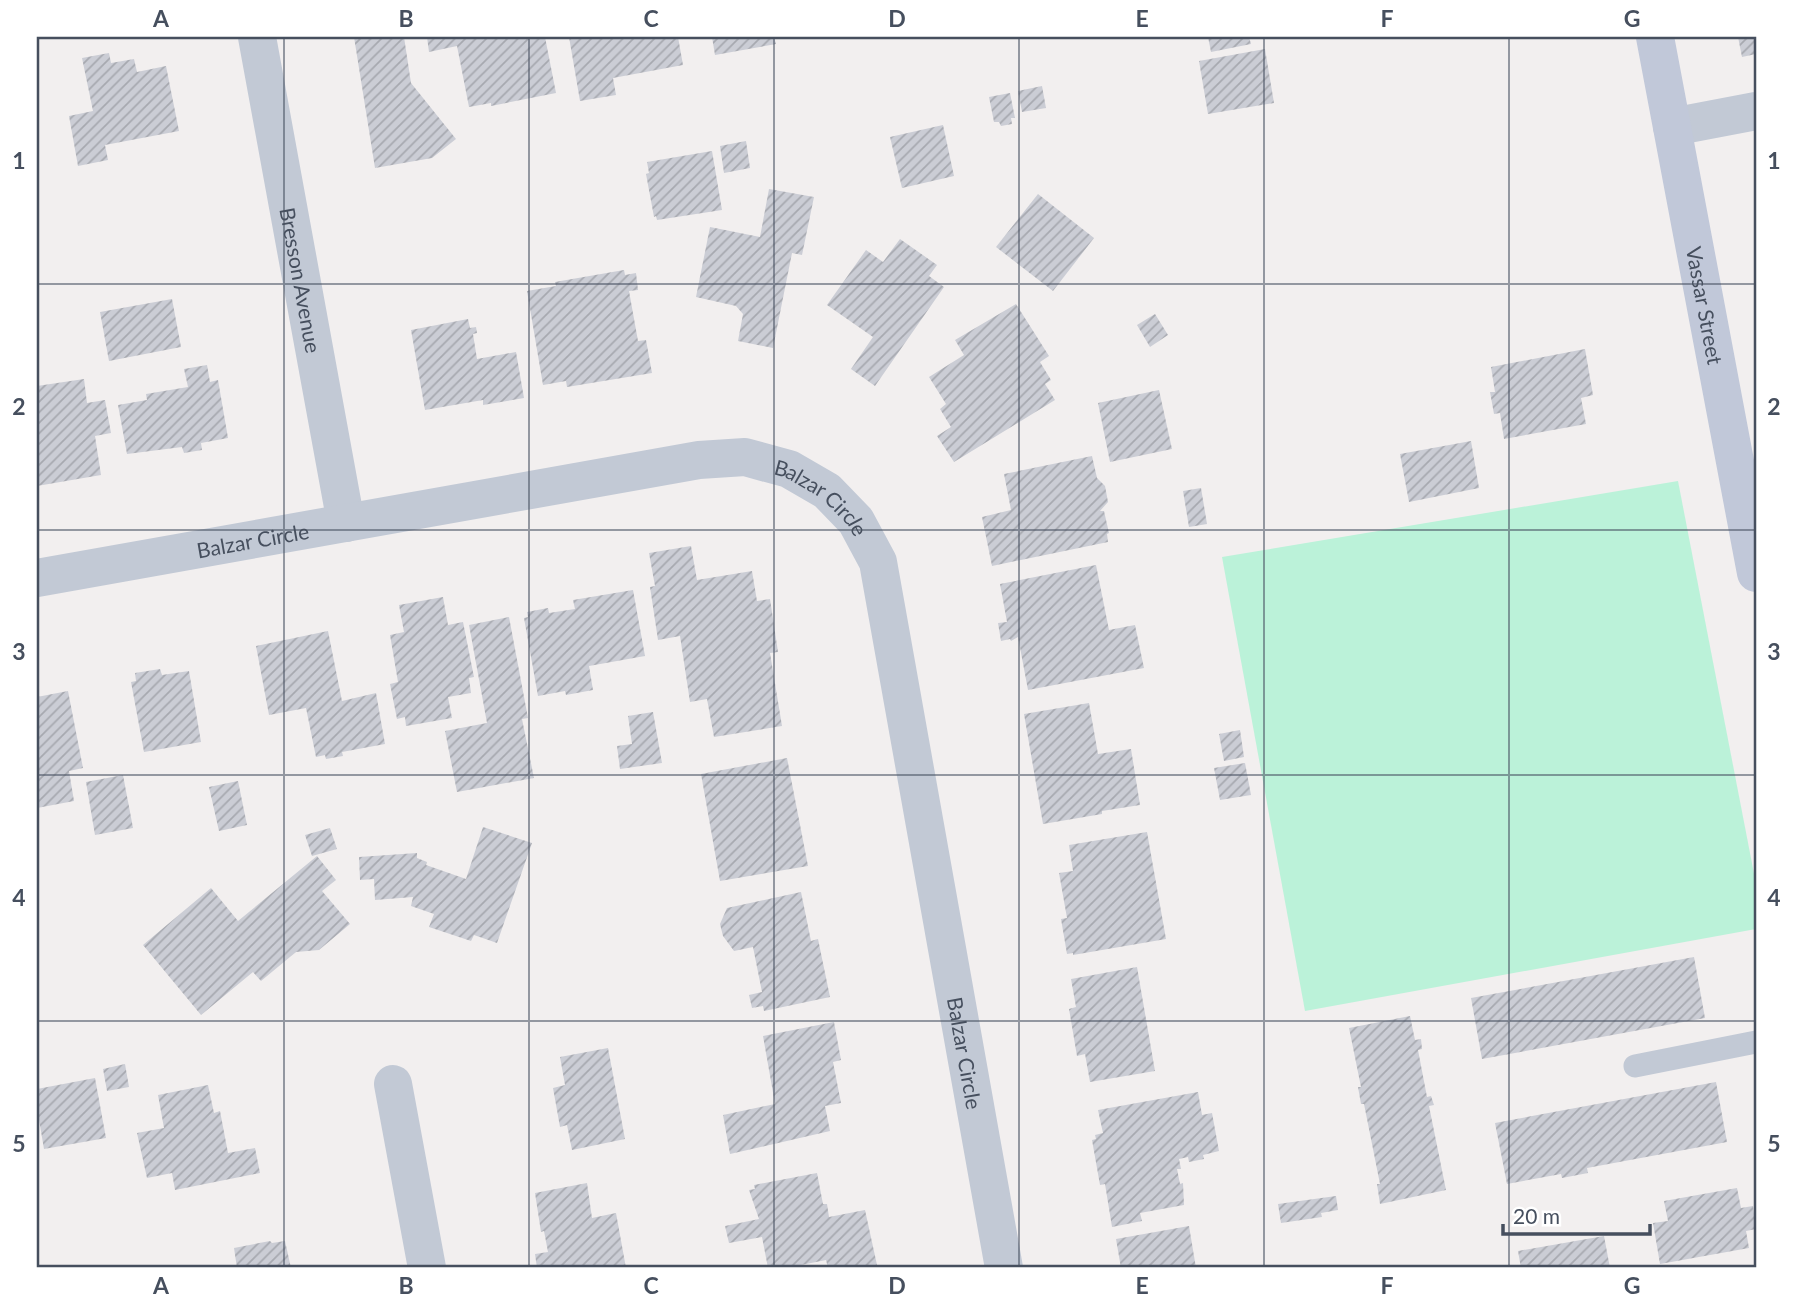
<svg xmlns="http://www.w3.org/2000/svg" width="1793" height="1305" viewBox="0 0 1793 1305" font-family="Lato,sans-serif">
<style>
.green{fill:#bbf2d9}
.building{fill:url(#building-hatch)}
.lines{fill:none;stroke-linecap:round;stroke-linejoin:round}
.lane{stroke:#c2c9d5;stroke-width:23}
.street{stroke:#c2c9d5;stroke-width:38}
.secondary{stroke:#c1c8d9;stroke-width:38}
.grid{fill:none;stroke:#464f5e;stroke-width:2;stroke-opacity:0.55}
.labels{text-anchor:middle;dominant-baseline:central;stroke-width:6;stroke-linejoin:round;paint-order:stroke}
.street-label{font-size:21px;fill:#464f5e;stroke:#fff}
.neatline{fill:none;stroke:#464f5e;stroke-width:2.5}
.grid-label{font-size:23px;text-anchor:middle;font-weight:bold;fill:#464f5e}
</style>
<defs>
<pattern id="building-hatch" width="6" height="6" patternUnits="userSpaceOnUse" patternTransform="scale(1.75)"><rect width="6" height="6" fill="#cbcdd5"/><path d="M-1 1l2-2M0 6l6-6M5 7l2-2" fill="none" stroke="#a7a9b0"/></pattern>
</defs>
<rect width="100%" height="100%" fill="#f2efef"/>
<path class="green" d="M1678,481L1756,884V929L1305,1011L1222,557Z"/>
<g class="building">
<path d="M354,37H404L411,83L456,139L432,158L375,168Z"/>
<path d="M427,37H545L556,93L491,106V103L469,107L457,46L429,52Z"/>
<path d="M569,37H678L683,65L613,78L616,95L580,101Z"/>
<path d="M712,37H774L776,44L715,55Z"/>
<path d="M1208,37H1249L1251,44L1211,52Z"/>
<path d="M1738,37H1756V54L1742,57Z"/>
<path d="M1265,49L1274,103L1208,114L1199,61Z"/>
<path d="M109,53L111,63L134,59L137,72L166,66L179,131L105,145L108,160L78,166L69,116L93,111L82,58Z"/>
<path d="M1042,86L1046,108L1022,112L1018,91Z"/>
<path d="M1010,93L1015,118H1011L1012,124L1001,126L999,122H994L989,97Z"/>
<path d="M943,125L954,176L902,188L890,137Z"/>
<path d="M746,141L750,168L724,173L720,146Z"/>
<path d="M712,151L722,210L657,220L656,216L654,217L646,174L649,173L647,162Z"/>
<path d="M769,189L814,197L802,255L792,253L773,348L738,341L743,314L736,306L696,297L710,227L760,237Z"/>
<path d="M1038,194L1094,238L1053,291L996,247Z"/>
<path d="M900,239L937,265L929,276L944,287L875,386L851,369L873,337L827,305L866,250L883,262Z"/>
<path d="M624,270L625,275L636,273L638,290L629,291L638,341L646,340L652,373L567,387L566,381L543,385L527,291L556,286L555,282Z"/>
<path d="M172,299L181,347L109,361L100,312Z"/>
<path d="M1016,304L1049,356L1040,362L1051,380L1045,384L1055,400L954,462L937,436L951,427L940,409L946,404L929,377L964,355L955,340Z"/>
<path d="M1155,314L1168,335L1150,347L1137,325Z"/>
<path d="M468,319L470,328L476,327L477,333L473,334L477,359L516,352L524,398L483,405V400L425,410L411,330Z"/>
<path d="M1585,349L1593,395L1581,398L1586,424L1504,439L1500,413L1494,414L1490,392H1495L1491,367Z"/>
<path d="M207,365L210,382L218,380L228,438L201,443L202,450L184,453L182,447L127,454L118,405L147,400L146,394L188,387L184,369Z"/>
<path d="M84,379L87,403L105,400L111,433L95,436L101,475L37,486V386Z"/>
<path d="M1159,390L1172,449L1110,462L1098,403Z"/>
<path d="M1471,441L1479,488L1409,502L1400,454Z"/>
<path d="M1092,456L1097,478L1105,486L1108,502L1100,511H1104L1109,533L1107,534L1108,542L992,566L982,517L1011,510L1004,474Z"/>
<path d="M1201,488L1207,524L1189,527L1183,491Z"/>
<path d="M691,546L697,580L752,571L757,601L770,599L778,652L770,653L782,726L714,737L707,699L690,702L680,636L658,640L650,587L655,586L649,553Z"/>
<path d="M1096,565L1109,630L1135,625L1144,668L1028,690L1018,637L1011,641L1010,639L1001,641L998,623L1007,622L1000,584Z"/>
<path d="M633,590L645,656L589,666L593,690L566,695L565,691L538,696L524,618L528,617L527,612L548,608L549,613L575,609L573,600Z"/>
<path d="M443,597L448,625L463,622L474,677L469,678L471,693L448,697L452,718L406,726L405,717L397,719L390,684L398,682L390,635L404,632L399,605Z"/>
<path d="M509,617L528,718L522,719L534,778L457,792L445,731L487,723L469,625Z"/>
<path d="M328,631L342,701L376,693L385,744L342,752L343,756L326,759L325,755L316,757L306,708L269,715L256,646Z"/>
<path d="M160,669L162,675L189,671L201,742L144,752L131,682L136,681L135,673Z"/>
<path d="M68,691L83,768L69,771L74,801L37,808V697Z"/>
<path d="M1089,703L1098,754L1131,749L1140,805L1102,811V814L1043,824L1024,714Z"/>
<path d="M653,712L662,763L620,769L617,746L632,744L628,716Z"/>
<path d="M1240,730L1244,757L1224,761L1219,734Z"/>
<path d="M787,758L808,866L720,881L701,774Z"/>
<path d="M1245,763L1251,795L1220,800L1214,768Z"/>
<path d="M123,775L133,828L95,835L86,782Z"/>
<path d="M238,781L247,825L219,831L209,787Z"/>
<path d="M483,827L532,843L497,943L474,935L471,941L429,927L434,914L411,906L413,897L375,900L374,879L360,880L359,857L417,853V858L427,862L426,865L466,879Z"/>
<path d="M330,828L337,849L312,856L305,835Z"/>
<path d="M1147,832L1166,939L1073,955V953L1067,954L1061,919L1067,918L1059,873L1073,871L1069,845Z"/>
<path d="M317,856L336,880L322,891L350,924L319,950L296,952L261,981L253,972L201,1015L143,945L211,888L238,921Z"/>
<path d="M801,892L811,941L818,939L830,997L764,1011L763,1006L752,1008L749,995L762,992L753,947L734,951L723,936L720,924L727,908Z"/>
<path d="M1694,957L1705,1018L1482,1059L1471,998Z"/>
<path d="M1137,967L1155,1071L1090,1082L1085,1054L1077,1056L1069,1009L1076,1007L1071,979Z"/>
<path d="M1410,1016L1415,1040L1421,1039L1422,1049L1418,1050L1427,1097L1431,1096L1434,1105L1429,1106L1446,1190L1380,1204L1377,1184H1380L1364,1104H1361L1358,1087H1361L1349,1028Z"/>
<path d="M834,1022L841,1060L833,1062L841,1103L825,1106L830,1131L730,1154L723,1115L775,1104L763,1036Z"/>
<path d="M608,1048L625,1139L572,1150L567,1125L560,1127L553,1088L565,1085L560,1057Z"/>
<path d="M125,1064L129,1087L107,1091L103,1069Z"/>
<path d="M95,1078L106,1138L44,1149L37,1108V1089Z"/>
<path d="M1716,1082L1727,1142L1587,1168L1588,1173L1562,1178L1561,1174L1507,1184L1495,1123Z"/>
<path d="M208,1085L214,1113L220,1111L228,1153L255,1148L260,1173L175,1190L172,1173L147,1178L137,1133L164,1128L158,1095Z"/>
<path d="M1198,1092L1202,1115L1212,1113L1219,1151L1203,1155L1204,1159L1189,1162L1188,1157L1179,1159L1181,1169H1177L1180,1184L1183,1183L1184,1205L1140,1213L1142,1221L1112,1227L1105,1184L1100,1185L1092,1140L1096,1139L1095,1135L1103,1133L1098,1110Z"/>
<path d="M817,1173L823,1204H827L829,1217L865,1210L877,1265L862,1268H828L826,1260L786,1268H768L762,1237L729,1243L725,1226L759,1219L749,1190L755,1189L754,1185Z"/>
<path d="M587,1183L592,1218L616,1213L626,1268H537L535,1254L548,1252L544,1231L541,1232L535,1193Z"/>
<path d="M1737,1188L1741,1208L1753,1206L1756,1229L1746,1231L1749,1248L1660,1264L1653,1223L1668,1221L1664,1201Z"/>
<path d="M1336,1196L1338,1210L1321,1213L1322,1217L1281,1223L1278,1204Z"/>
<path d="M1189,1226L1196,1268H1121L1116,1239Z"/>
<path d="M1604,1236L1610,1268H1521L1518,1251Z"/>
<path d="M270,1241L272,1243L285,1241L291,1268H237L234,1248Z"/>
</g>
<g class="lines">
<path class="lane" d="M1635,1066L1756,1042"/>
<g class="street">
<path id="s1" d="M257,37L346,523"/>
<path d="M1672,127L1756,111"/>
<path id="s2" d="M37,578L699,460L745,457L789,469L827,491L856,521L878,562L1004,1268"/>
<path d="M393,1084L427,1268"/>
</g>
<path class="secondary" id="s3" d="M1655,37L1756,573"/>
</g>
<path class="grid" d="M284,37V1268M529,37V1268M774,37V1268M1019,37V1268M1264,37V1268M1509,37V1268M37,284H1756M37,530H1756M37,775H1756M37,1021H1756"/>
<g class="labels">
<g class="street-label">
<text stroke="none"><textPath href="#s1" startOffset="247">Bresson Avenue</textPath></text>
<text stroke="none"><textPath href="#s3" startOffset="273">Vassar Street</textPath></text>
<text stroke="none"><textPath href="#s2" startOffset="807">Balzar Circle</textPath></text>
<text stroke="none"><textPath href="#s2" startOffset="219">Balzar Circle</textPath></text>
<text stroke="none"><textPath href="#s2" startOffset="1395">Balzar Circle</textPath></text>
</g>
</g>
<rect width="1793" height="1305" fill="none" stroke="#ffffff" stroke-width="77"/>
<path d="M1503 1224v10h147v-10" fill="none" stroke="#464f5e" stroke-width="3.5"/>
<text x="1513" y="1224" font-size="21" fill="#464f5e" stroke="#ffffff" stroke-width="5" paint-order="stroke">20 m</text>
<rect x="38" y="38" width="1717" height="1228" class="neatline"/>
<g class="grid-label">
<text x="161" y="27">A</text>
<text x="406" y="27">B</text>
<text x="651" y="27">C</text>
<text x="897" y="27">D</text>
<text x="1142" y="27">E</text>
<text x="1387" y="27">F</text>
<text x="1632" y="27">G</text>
<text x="19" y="169">1</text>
<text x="1774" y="169">1</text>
<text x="19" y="415">2</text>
<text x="1774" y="415">2</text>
<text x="19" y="660">3</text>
<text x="1774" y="660">3</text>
<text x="19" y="906">4</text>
<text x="1774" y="906">4</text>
<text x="19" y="1152">5</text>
<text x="1774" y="1152">5</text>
<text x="161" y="1294">A</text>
<text x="406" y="1294">B</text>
<text x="651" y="1294">C</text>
<text x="897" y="1294">D</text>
<text x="1142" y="1294">E</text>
<text x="1387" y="1294">F</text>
<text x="1632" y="1294">G</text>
</g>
</svg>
